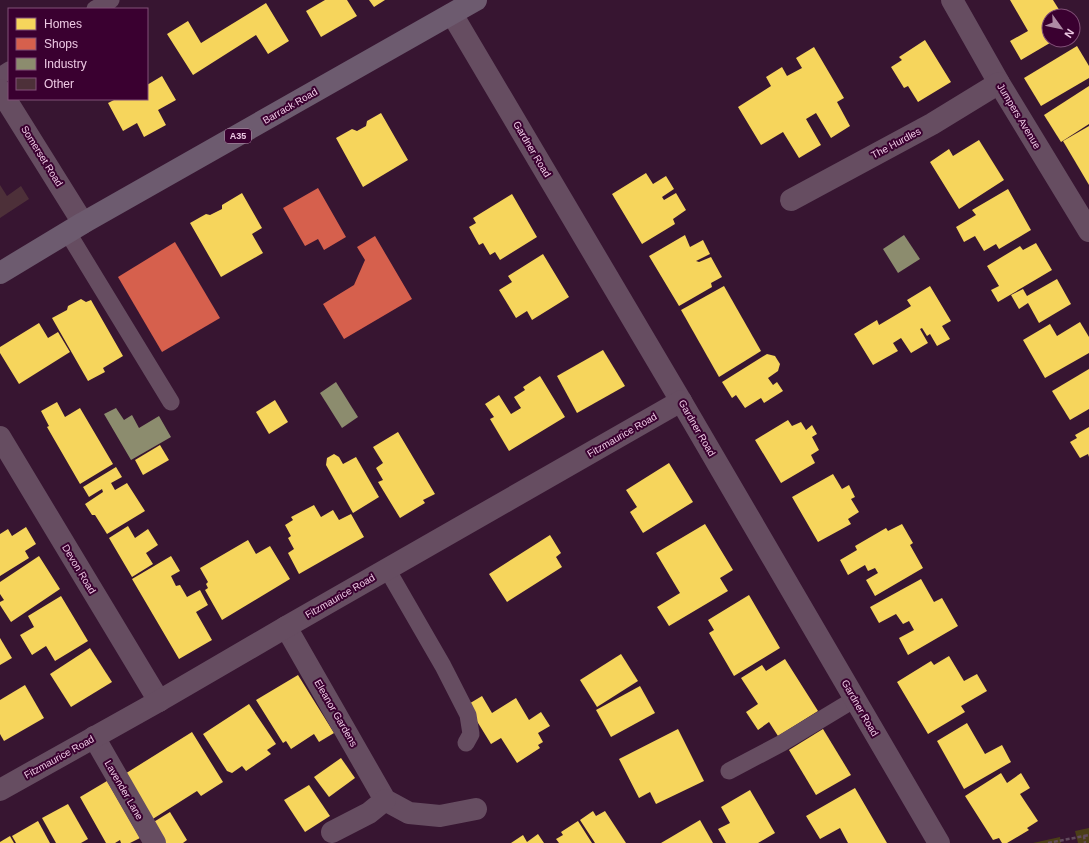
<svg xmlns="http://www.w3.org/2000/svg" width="1089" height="843" viewBox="0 0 1089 843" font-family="Helvetica,sans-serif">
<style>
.green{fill:#4b3e17}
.homes{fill:#f6d55c}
.shops{fill:#d6604d}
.industry{fill:#8c8c6e}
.building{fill:#4d3039}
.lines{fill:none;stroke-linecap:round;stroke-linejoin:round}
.path{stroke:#624b5d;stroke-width:2.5;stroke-dasharray:4 2;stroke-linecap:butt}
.service{stroke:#664d61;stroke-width:17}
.minor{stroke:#664d61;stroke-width:22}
.primary{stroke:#6d5b6f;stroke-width:22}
.labels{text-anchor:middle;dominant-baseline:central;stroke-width:4;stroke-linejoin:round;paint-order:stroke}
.shield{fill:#3a0030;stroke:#b88dae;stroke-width:1}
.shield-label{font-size:9px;font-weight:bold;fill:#eec9e4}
.street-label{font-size:10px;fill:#eec9e4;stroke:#3a0030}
</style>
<rect width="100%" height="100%" fill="#371531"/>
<g class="green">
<path d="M1089,828V843H1078L1075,831Z"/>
<path d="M1060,837L1061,843H1033Z"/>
</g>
<g class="homes">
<path d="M325,0H347L357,16L321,37L306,11Z"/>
<path d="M369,0H385L374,7Z"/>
<path d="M1010,0H1053L1063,16H1049V40H1055L1021,60L1010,41L1028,31Z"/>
<path d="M266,3L289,41L268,54L256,35L193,75L167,34L188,21L201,43Z"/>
<path d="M925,40L951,82L918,102L908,86L904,88L891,67L902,60L899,57Z"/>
<path d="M1077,46L1089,66V78L1041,106L1024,78Z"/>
<path d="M814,47L844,98L837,102L850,126L831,138L816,113L806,119L821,145L799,158L783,132L761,145L738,107L771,86L766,77L782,67L787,76L802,68L796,58Z"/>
<path d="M162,76L176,100L158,110L166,125L144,137L137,123L123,131L108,103L116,99H147V85Z"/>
<path d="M1089,86V124L1061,142L1044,115Z"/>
<path d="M381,113L408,160L363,187L336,138L352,129L357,131L366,126L367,121Z"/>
<path d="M1089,126V185L1063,141Z"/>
<path d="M979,140L1004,180L959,209L930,162L949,149L953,156Z"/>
<path d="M646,173L653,184L666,176L674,189L662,197L664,200L676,193L686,210L673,219L675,224L642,244L612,194Z"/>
<path d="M1008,189L1031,230L999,249L996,244L984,251L975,236L964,242L956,227L976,215L972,210Z"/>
<path d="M242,193L262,228L252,234L263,253L221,277L190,223L206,214L210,215L222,209V205Z"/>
<path d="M512,194L537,237L500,260L495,252L490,255L483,243L479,245L469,227L476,223L473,218Z"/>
<path d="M685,235L690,247L703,240L710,254L696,261L699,262L711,257L722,277L711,283L712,287L679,306L649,256Z"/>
<path d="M1036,243L1052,270L998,302L991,290L999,286L987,266L1020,246L1023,250Z"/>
<path d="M543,254L569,297L532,320L527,311L516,318L499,290L512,282L508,276Z"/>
<path d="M1057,279L1071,304L1039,323L1028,303L1019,309L1011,295L1023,289L1027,296Z"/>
<path d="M724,286L761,351L719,377L681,310Z"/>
<path d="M930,286L951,321L942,326L950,339L937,346L930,334L927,336L922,328L920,329L928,343L911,353L901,338L893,343L898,351L873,365L854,334L877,320L879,325L911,306L907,300Z"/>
<path d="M81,299L86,302L91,300L123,356L103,368L105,372L88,381L52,318L67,310L68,306Z"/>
<path d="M1080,322L1089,337V353L1045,378L1023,340L1050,324L1057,336Z"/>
<path d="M39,323L48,338L58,332L70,352L19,384L0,353V347Z"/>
<path d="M603,350L625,386L577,413L557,376Z"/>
<path d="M767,354L775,356L780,364L778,371L768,378L773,385L777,382L783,391L764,403L761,398L745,408L736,395L732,398L722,382Z"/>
<path d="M1089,369V409L1070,420L1052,391Z"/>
<path d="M540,376L565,417L509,451L490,419L494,417L485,404L499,395L511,414L521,408L514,397L525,390L523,387Z"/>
<path d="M275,400L288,422L269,434L256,412Z"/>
<path d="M57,402L65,417L80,408L113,464L80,484L47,427L49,426L41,411Z"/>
<path d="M788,420L792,426L801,422L806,430L812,425L817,434L812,437L819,450L811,455L815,463L781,483L755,440Z"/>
<path d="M1089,427V457L1088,454L1080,458L1070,442L1077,438L1075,435Z"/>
<path d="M398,432L435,494L423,500L425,503L400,518L378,482L383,480L376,468L383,463L373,447Z"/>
<path d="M160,445L169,460L143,475L135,460Z"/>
<path d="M334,454L339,457L343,464L356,457L379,497L353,513L326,465L327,458Z"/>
<path d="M669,463L693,502L643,533L630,512L637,507L626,490Z"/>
<path d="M116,467L122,477L111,483L115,490L127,483L145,511L107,534L95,515H92L85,504L103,492L102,489L89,497L83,487Z"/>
<path d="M833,474L842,489L849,485L855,497L851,499L859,512L848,519L851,524L818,542L792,497Z"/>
<path d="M314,505L321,517L333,510L339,520L351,514L364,537L299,574L288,553L294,549L288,538L291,536L285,525L293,520L291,517Z"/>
<path d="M705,524L733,570L720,578L728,591L669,626L657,607L680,593L656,553Z"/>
<path d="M902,524L913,543L910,545L923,568L875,596L866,580L878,573L875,568L868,571L865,565L848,575L840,560L857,550L855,546L886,528L888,531Z"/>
<path d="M128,526L135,538L148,529L158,545L146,553L153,564L132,577L109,538Z"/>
<path d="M26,527L36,544L25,551L29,558L0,576V534L8,529L12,536Z"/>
<path d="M550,535L561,553L556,557L562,567L507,602L489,574Z"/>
<path d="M248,540L256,554L270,546L290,579L222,620L205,590L208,588L206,584L208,582L200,568Z"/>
<path d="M39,556L60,589L11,622L0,605V602L4,600L0,594V582Z"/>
<path d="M171,556L180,571L171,576L176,586L180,585L187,597L200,590L208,605L196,612L212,640L179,659L132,579Z"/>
<path d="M921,579L934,602L942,598L958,626L908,655L899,638L914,630L909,621L903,624L896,614L879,623L870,607Z"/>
<path d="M749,595L780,648L734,676L709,633L714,630L708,620Z"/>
<path d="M61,596L88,641L55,661L46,646L32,655L20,635L34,627L28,616Z"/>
<path d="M0,638L12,658L0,665Z"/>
<path d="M90,648L112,682L71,707L50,674Z"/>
<path d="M621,654L638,681L597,707L580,680Z"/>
<path d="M949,656L964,681L977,674L987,691L961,706L965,712L928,734L897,682L931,661L934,665Z"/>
<path d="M785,659L818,711L778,736L769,722L758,730L746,712L758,704L741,678L762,665L766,671Z"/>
<path d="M298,675L334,733L319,742L314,734L291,749L286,741L283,743L256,700Z"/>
<path d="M25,685L44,718L4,741L0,734V700Z"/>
<path d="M640,686L655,713L611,737L596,710Z"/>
<path d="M482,696L492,713L516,698L529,720L541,712L550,726L538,733L543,742L538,745L540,748L517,763L501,738L491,744L467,705Z"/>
<path d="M249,704L276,744L267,750L271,754L246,771L242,766L232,773L227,771L203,734Z"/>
<path d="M967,723L985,754L1002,745L1011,762L964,789L937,741Z"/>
<path d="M678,729L704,781L656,804L650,792L639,798L619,759Z"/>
<path d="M823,729L851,775L816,795L789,750Z"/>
<path d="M192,732L223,782L201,796L197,791L148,822L120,777Z"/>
<path d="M341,758L355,778L329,797L314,777Z"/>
<path d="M1001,773L1007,783L1021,773L1030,788L1020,794L1038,821L1027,828L1029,830L1007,843H1002L999,838L993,840L965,796Z"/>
<path d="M107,781L140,838L130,843H121L120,840L115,843H106L80,797Z"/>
<path d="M309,785L330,816L305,832L284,800Z"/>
<path d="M855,788L887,843H848L840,828L820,839L806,816Z"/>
<path d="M750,790L775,833L758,843H726L718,829L730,823L721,807Z"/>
<path d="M68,804L88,839L81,843H56L42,818Z"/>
<path d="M593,811L596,816L605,811L626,843H595L580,820Z"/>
<path d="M170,812L187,840L183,843H164L152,823Z"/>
<path d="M700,820L713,843H661Z"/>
<path d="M38,821L50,843H16L12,836Z"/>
<path d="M578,821L592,843H559L556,839L563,835L561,832Z"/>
<path d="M538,834L544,843H511L523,835L527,842Z"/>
<path d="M10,836L14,843H0V842Z"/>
</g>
<g class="shops">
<path d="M318,188L346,237L324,250L318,239L305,246L283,208Z"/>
<path d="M375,236L412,299L344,339L323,304L354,285L365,260L357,247Z"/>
<path d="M175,242L220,318L162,352L118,277Z"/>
</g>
<g class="industry">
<path d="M904,235L920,259L898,273L883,249Z"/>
<path d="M336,382L358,417L342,428L320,393Z"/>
<path d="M116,408L124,420L132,415L139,428L159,416L171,437L131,460L104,414Z"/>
</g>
<path class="building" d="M0,185L7,196L21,186L29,199L0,218Z"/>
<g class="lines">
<g class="path">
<path d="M1084,836L1089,835"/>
<path d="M1048,843L1084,836L1085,843"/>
</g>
<g class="service">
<path d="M95,9L111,0"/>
<path d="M0,76L9,70"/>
<path d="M68,233L171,402"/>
<path d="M387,569L443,666L468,715L471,734L466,743"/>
<path d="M729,771L782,743L855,699"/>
</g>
<g class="minor">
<path d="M952,0L999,83L1089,231"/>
<path d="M452,14L681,401L939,843"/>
<path d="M0,90L83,223"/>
<path d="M791,200L932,124L999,83"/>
<path d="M0,437L159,701"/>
<path d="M286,627L385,800L409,813L440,816L476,809"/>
<path d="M94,737L155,843"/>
<path d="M0,790L159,701L286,627L681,401"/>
<path d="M332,832L369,813L385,800"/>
</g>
<path class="primary" d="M0,273L83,223L476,0"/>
</g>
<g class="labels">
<rect class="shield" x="225" y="129" width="26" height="14" rx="3"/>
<g class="shield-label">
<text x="238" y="136">A35</text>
</g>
<g class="street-label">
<text transform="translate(290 106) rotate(-30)">Barrack Road</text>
<text transform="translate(1019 116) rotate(59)">Jumpers Avenue</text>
<text transform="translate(896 143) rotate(-28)">The Hurdles</text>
<text transform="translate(532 149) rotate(59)">Gardner Road</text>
<text transform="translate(42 156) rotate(58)">Somerset Road</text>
<text transform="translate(697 428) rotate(60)">Gardner Road</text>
<text transform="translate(622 435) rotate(-30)">Fitzmaurice Road</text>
<text transform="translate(79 569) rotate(59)">Devon Road</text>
<text transform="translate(340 596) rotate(-30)">Fitzmaurice Road</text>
<text transform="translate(860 708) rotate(60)">Gardner Road</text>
<text transform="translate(336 713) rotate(60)">Eleanor Gardens</text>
<text transform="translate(59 757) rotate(-29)">Fitzmaurice Road</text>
<text transform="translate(124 790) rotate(60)">Lavender Lane</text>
</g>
</g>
<rect x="8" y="8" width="140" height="92" fill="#3a0030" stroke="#825078"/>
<rect x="16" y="18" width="20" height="12" fill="#f6d55c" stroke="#825078"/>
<text x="44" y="28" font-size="12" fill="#eec9e4">Homes</text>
<rect x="16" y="38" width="20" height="12" fill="#d6604d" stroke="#825078"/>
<text x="44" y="48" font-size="12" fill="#eec9e4">Shops</text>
<rect x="16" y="58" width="20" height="12" fill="#8c8c6e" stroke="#825078"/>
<text x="44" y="68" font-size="12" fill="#eec9e4">Industry</text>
<rect x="16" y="78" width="20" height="12" fill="#4d3039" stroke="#825078"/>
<text x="44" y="88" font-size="12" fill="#eec9e4">Other</text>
<g transform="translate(1061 28) rotate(123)"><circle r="19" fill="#3a0030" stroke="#825078"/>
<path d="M0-3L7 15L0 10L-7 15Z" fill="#ae8aa5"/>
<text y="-6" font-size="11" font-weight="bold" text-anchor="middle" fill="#eec9e4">N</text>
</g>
</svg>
